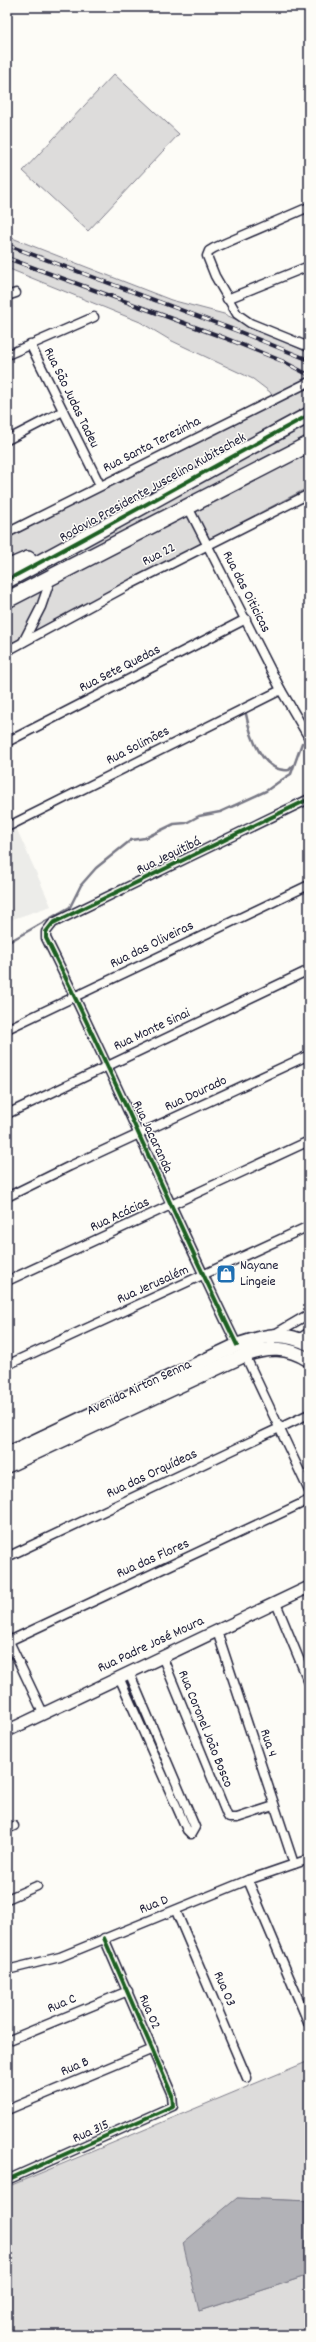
<svg xmlns="http://www.w3.org/2000/svg" width="316" height="2342" viewBox="0 0 316 2342" font-family="Dekko,sans-serif">
<style>
.built{fill:#ecece9}
.green{fill:#dddcdb;stroke:#807f8b}
.water{fill:#b2b2b7;stroke:#787885}
.lines{fill:none;stroke-linecap:round;stroke-linejoin:round}
.stream{stroke:#787885;stroke-width:2.5}
.street-casing{stroke:#22223b;stroke-width:11}
.secondary-casing{stroke:#22223b;stroke-width:14}
.primary-casing{stroke:#22223b;stroke-width:16}
.highway-casing{stroke:#22223b;stroke-width:18}
.street{stroke:#fdfcf7;stroke-width:8}
.secondary{stroke:#fdfcf7;stroke-width:11}
.primary{stroke:#fdfcf7;stroke-width:13}
.highway{stroke:#fdfcf7;stroke-width:15}
.rail-casing{stroke:#22223b;stroke-width:4}
.rail{stroke:#fdfcf7;stroke-width:2.5;stroke-dasharray:8;stroke-linecap:butt}
.cycleway-casing{stroke:#fdfcf7;stroke-width:6}
.cycleway{stroke:#1b5e20;stroke-width:4}
.labels{text-anchor:middle;dominant-baseline:central;stroke-width:3;stroke-linejoin:round;paint-order:stroke}
.street-label{font-size:14px;fill:#22223b;stroke:#fdfcf7}
.poi-label{font-size:14px;fill:#22223b;stroke:#fdfcf7;text-anchor:start}
</style>
<rect width="100%" height="100%" fill="#fdfcf7"/>
<filter id="ink" filterUnits="userSpaceOnUse"><feTurbulence type="fractalNoise" baseFrequency=".025" numOctaves="2"/><feDisplacementMap in="SourceGraphic" scale="8" xChannelSelector="R" yChannelSelector="G"/><feConvolveMatrix kernelMatrix="1 2 1 2 8 2 1 2 1" color-interpolation-filters="sRGB"/></filter>
<g filter="url(#ink)">
<path class="built" d="M15,825L51,906L7,921V830Z"/>
<g class="green">
<path d="M114,74L179,134L88,231L23,171Z"/>
<path d="M7,236L171,300L224,314L309,353V487L7,645V538L275,401L270,392L253,379L170,340L140,322L7,268Z"/>
<path d="M309,2061V2201L237,2198L199,2311L309,2275V2335H7V2187Z"/>
</g>
<path class="water" d="M237,2198L309,2201V2275L199,2311L183,2243Z"/>
<g class="lines">
<g class="stream">
<path d="M246,714C250,735 262,773 289,770L293,766"/>
<path d="M307,719V670L309,666"/>
<path d="M7,943L70,907L81,885L96,868L131,840L145,838L174,824L186,823L199,816L220,812L266,791L280,781L291,774L302,743"/>
</g>
<defs>
<g id="street">
<path d="M309,207L214,248L209,251L207,256L215,276L237,314L250,323L309,347"/>
<path d="M7,296L16,293"/>
<path d="M227,299L309,266"/>
<path d="M30,344L100,485"/>
<path d="M7,355L94,317"/>
<path d="M7,440L63,411"/>
<path d="M188,507L281,690L309,738"/>
<path d="M7,533L309,382"/>
<path d="M23,642L41,607L51,578"/>
<path d="M7,651L131,584L309,494"/>
<path d="M7,742L246,619"/>
<path d="M7,827L281,690"/>
<path d="M7,1029L309,885"/>
<path d="M7,1114L309,970"/>
<path d="M7,1197L70,1166L309,1055"/>
<path d="M7,1281L309,1141"/>
<path d="M273,1335L309,1314"/>
<path d="M299,1339L309,1332"/>
<path d="M237,1345C171,1210 113,1072 46,938V932L53,923L309,799"/>
<path d="M245,1355L309,1491"/>
<path d="M7,1365L309,1226"/>
<path d="M7,1557L309,1414"/>
<path d="M276,1603L309,1683"/>
<path d="M217,1631L294,1864"/>
<path d="M7,1637L43,1713"/>
<path d="M7,1642L309,1500"/>
<path d="M162,1656L227,1815L229,1818H237L274,1806"/>
<path d="M119,1677L187,1830L191,1834L195,1827L129,1672"/>
<path d="M7,1829L14,1826"/>
<path d="M248,1880L309,2024"/>
<path d="M7,1899L37,1886"/>
<path d="M176,1911L247,2078"/>
<path d="M7,1970L60,1957L248,1880L309,1859"/>
<path d="M7,2041L128,1991"/>
<path d="M7,2110L153,2049"/>
<path d="M7,2180L173,2106L172,2095L104,1938"/>
</g>
<path id="secondary" d="M7,1731L309,1587"/>
<g id="primary">
<path d="M7,1454L237,1345C265,1336 282,1330 309,1344"/>
<path d="M7,1466L245,1355C268,1347 287,1346 309,1360"/>
</g>
<g id="highway">
<path d="M7,568L28,559"/>
<path d="M7,580C109,526 208,469 309,415"/>
<path d="M7,600L309,444"/>
</g>
</defs>
<use href="#street" class="street-casing"/>
<use href="#secondary" class="secondary-casing"/>
<use href="#primary" class="primary-casing"/>
<use href="#highway" class="highway-casing"/>
<use href="#street" class="street"/>
<use href="#secondary" class="secondary"/>
<use href="#primary" class="primary"/>
<use href="#highway" class="highway"/>
<defs>
<g id="rail">
<path d="M7,245L240,332L309,360"/>
<path d="M7,258L225,338L282,361L309,375"/>
</g>
</defs>
<use href="#rail" class="rail-casing"/>
<use href="#rail" class="rail"/>
<defs>
<g id="cycleway">
<path d="M7,580C109,526 208,469 309,415"/>
<path d="M237,1345C171,1210 113,1072 46,938V932L53,923L309,799"/>
<path d="M7,2180L173,2106L172,2095L104,1938"/>
</g>
</defs>
<use href="#cycleway" class="cycleway-casing"/>
<use href="#cycleway" class="cycleway"/>
</g>
</g>
<defs>
<symbol id="shop-square" viewBox="-11 -11 22 22"><rect x="-9" y="-9" width="18" height="18" rx="4" fill="#1f6fb2" stroke="#fdfcf7"/><path d="M-5-2.5h2.3a2.7 3.5 0 0 1 5.4 0H5L5.5 6h-11ZM-1.5-2.5h3a1.5 2.3 0 0 0-3 0Z" fill="#fff"/></symbol>
</defs>
<g fill-rule="evenodd">
<use href="#shop-square" x="215" y="1263" width="22" height="22"/>
</g>
<g class="labels">
<g class="street-label">
<text transform="translate(71 398) rotate(64)">Rua São Judas Tadeu</text>
<text transform="translate(152 445) rotate(-27)">Rua Santa Terezinha</text>
<text transform="translate(153 488) rotate(-29)">Rodovia Presidente Juscelino Kubitschek</text>
<text transform="translate(159 555) rotate(-27)">Rua 22</text>
<text transform="translate(246 592) rotate(63)">Rua das Oiticicas</text>
<text transform="translate(120 669) rotate(-27)">Rua Sete Quedas</text>
<text transform="translate(138 746) rotate(-27)">Rua Solimões</text>
<text transform="translate(169 856) rotate(-26)">Rua Jequitibá</text>
<text transform="translate(152 945) rotate(-26)">Rua das Oliveiras</text>
<text transform="translate(152 1030) rotate(-25)">Rua Monte Sinai</text>
<text transform="translate(196 1094) rotate(-25)">Rua Dourado</text>
<text transform="translate(152 1137) rotate(65)">Rua Jacaranda</text>
<text transform="translate(120 1215) rotate(-25)">Rua Acácias</text>
<text transform="translate(153 1285) rotate(-24)">Rua Jerusalém</text>
<text transform="translate(139 1388) rotate(-25)">Avenida Airton Senna</text>
<text transform="translate(152 1474) rotate(-25)">Rua das Orquídeas</text>
<text transform="translate(153 1559) rotate(-24)">Rua das Flores</text>
<text transform="translate(151 1645) rotate(-25)">Rua Padre José Moura</text>
<text transform="translate(205 1729) rotate(68)">Rua Coronel João Bosco</text>
<text transform="translate(268 1743) rotate(72)">Rua 4</text>
<text transform="translate(154 1905) rotate(-21)">Rua D</text>
<text transform="translate(224 1989) rotate(67)">Rua 03</text>
<text transform="translate(62 2004) rotate(-23)">Rua C</text>
<text transform="translate(149 2012) rotate(67)">Rua 02</text>
<text transform="translate(75 2067) rotate(-23)">Rua B</text>
<text transform="translate(91 2132) rotate(-24)">Rua 315</text>
</g>
<g class="poi-label">
<text x="240" y="1266">Nayane<tspan x="240" dy="16">Lingeie</tspan></text>
</g>
</g>
<rect width="316" height="2342" fill="none" stroke="#fdfcf7" stroke-width="24"/>
<rect x="12" y="12" width="292" height="2318" fill="none" stroke="#22223b" stroke-width="1.5" filter="url(#ink)"/>
</svg>
